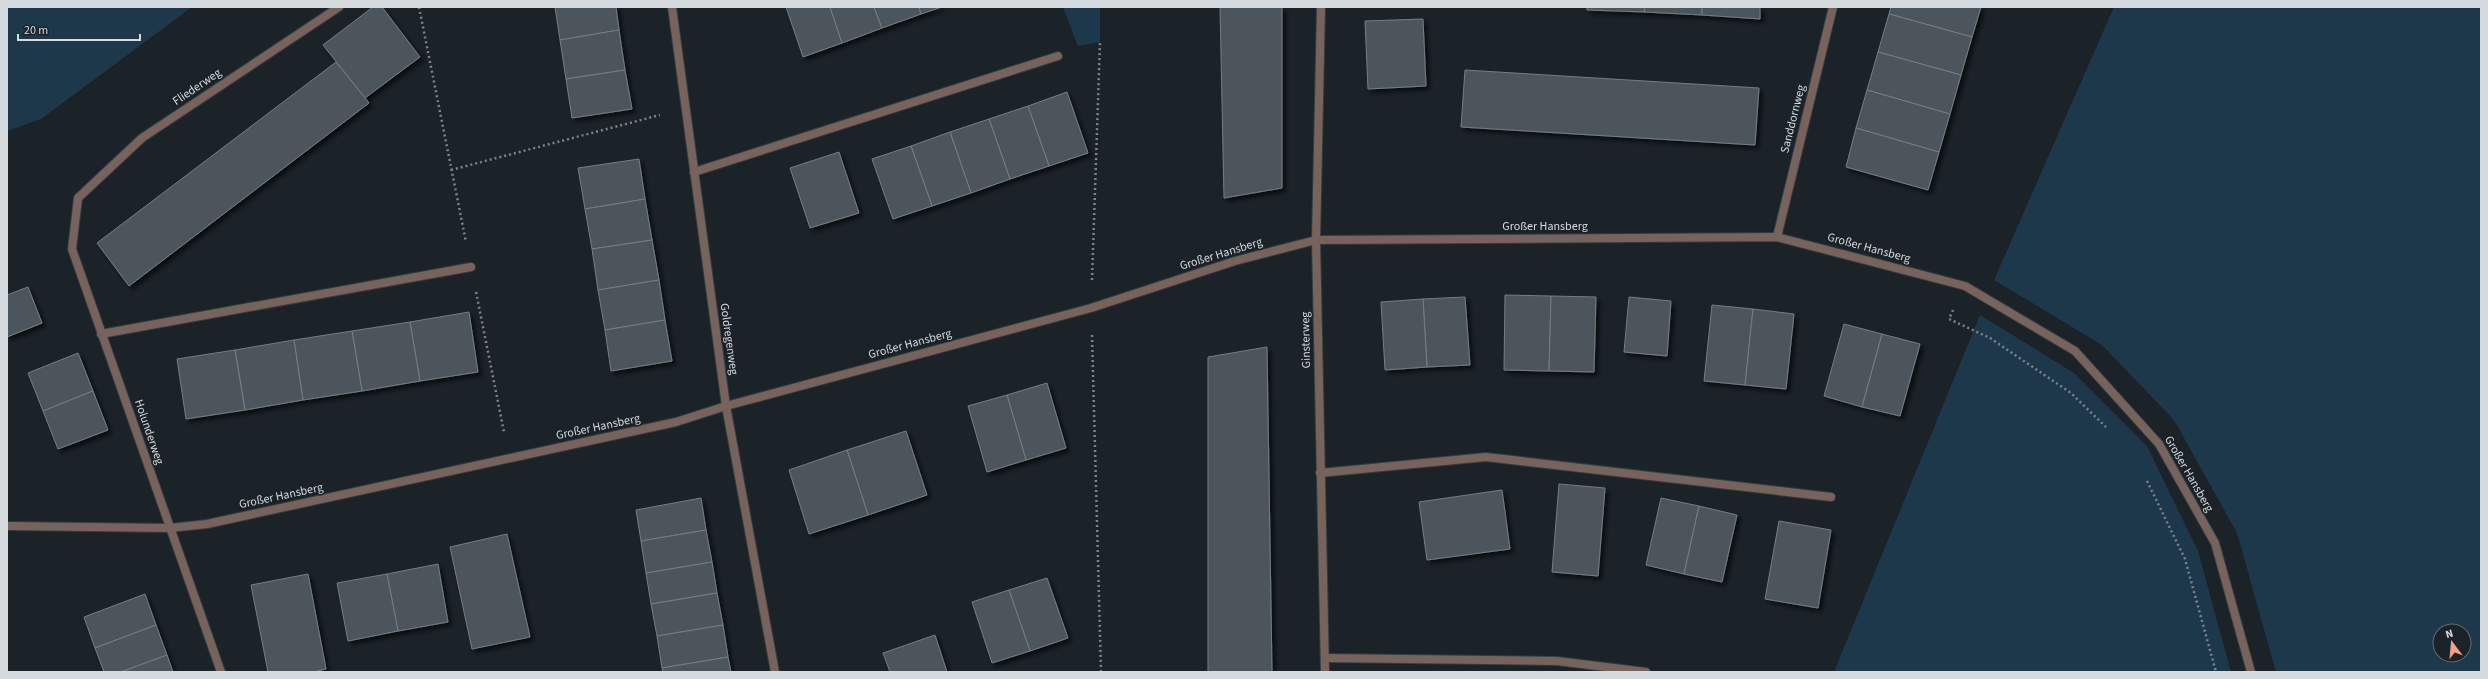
<svg xmlns="http://www.w3.org/2000/svg" width="2488" height="679" viewBox="0 0 2488 679" font-family="'Source Sans 3',sans-serif">
<style>
.green{fill:#1e384b;fill-rule:evenodd}
.building{fill:#4d555c;stroke:#757e85;filter:url(#shadow)}
.lines{fill:none;stroke-linecap:round;stroke-linejoin:round}
.lane-casing{stroke:#353c42;stroke-width:10}
.street-casing{stroke:#353c42;stroke-width:10}
.path{stroke:#7f8489;stroke-width:2.5;stroke-dasharray:2 3;stroke-linecap:butt}
.lane{stroke:#77635c;stroke-width:8}
.street{stroke:#77635c;stroke-width:8}
.labels{text-anchor:middle;dominant-baseline:central;stroke-width:3.5;stroke-linejoin:round;paint-order:stroke}
.street-label{font-size:12px;fill:#d6dbdf;stroke:#1b2228}
</style>
<defs>
<filter id="shadow"><feDropShadow dx="3.5" dy="3.5" stdDeviation="2" flood-color="#0009"/></filter>
</defs>
<rect width="100%" height="100%" fill="#1b2228"/>
<g class="green">
<path d="M7,7H192L41,119L7,131Z"/>
<path d="M1063,7H1100V42L1078,46Z"/>
<path d="M2114,7H2481V672H2276L2237,533L2174,420L2102,345L1994,280ZM2440,631H2464V655H2440Z"/>
<path d="M1980,315L2074,373L2147,446L2198,551L2231,672H1834Z"/>
</g>
<g class="building">
<path d="M373,7H382L420,57L365,98L323,45Z"/>
<path d="M555,7H616L619,30L560,40Z"/>
<path d="M786,7H830L842,43L803,57Z"/>
<path d="M830,7H874L882,28L842,43Z"/>
<path d="M874,7H919L921,14L882,28Z"/>
<path d="M919,7H942L921,14Z"/>
<path d="M1220,7H1282V188L1224,198Z"/>
<path d="M1587,7H1645L1644,12L1587,10Z"/>
<path d="M1645,7H1702V15L1644,12Z"/>
<path d="M1702,7H1760V19L1702,15Z"/>
<path d="M1891,7H1981L1972,37L1889,14Z"/>
<path d="M1889,14L1972,37L1961,75L1878,52Z"/>
<path d="M1423,19L1426,86L1368,89L1365,21Z"/>
<path d="M619,30L625,70L566,79L560,40Z"/>
<path d="M1878,52L1961,75L1950,114L1867,90Z"/>
<path d="M336,62L369,103L129,286L97,243Z"/>
<path d="M625,70L632,109L572,118L566,79Z"/>
<path d="M1465,70L1759,88L1755,145L1461,127Z"/>
<path d="M1867,90L1950,114L1939,152L1856,128Z"/>
<path d="M1067,92L1088,153L1049,166L1028,106Z"/>
<path d="M1028,106L1049,166L1010,179L989,119Z"/>
<path d="M989,119L1010,179L971,193L950,132Z"/>
<path d="M1856,128L1939,152L1928,190L1846,167Z"/>
<path d="M950,132L971,193L932,206L911,146Z"/>
<path d="M911,146L932,206L893,219L872,159Z"/>
<path d="M839,152L859,213L810,228L790,168Z"/>
<path d="M639,159L645,199L585,209L578,168Z"/>
<path d="M645,199L652,240L592,249L585,209Z"/>
<path d="M652,240L659,280L598,290L592,249Z"/>
<path d="M659,280L665,320L605,330L598,290Z"/>
<path d="M28,287L42,323L7,337V295Z"/>
<path d="M1505,295L1551,296L1549,371L1504,370Z"/>
<path d="M1551,296L1596,297L1594,372L1549,371Z"/>
<path d="M1465,297L1470,365L1427,367L1423,299Z"/>
<path d="M1629,297L1671,301L1667,356L1624,352Z"/>
<path d="M1423,299L1427,367L1385,370L1381,302Z"/>
<path d="M1712,305L1753,309L1745,385L1704,381Z"/>
<path d="M1753,309L1794,314L1786,389L1745,385Z"/>
<path d="M469,312L478,372L420,381L410,322Z"/>
<path d="M665,320L672,361L611,371L605,330Z"/>
<path d="M410,322L420,381L362,391L352,331Z"/>
<path d="M1844,324L1882,334L1862,407L1824,396Z"/>
<path d="M352,331L362,391L303,400L294,340Z"/>
<path d="M1882,334L1920,344L1900,416L1862,407Z"/>
<path d="M294,340L303,400L245,410L235,350Z"/>
<path d="M1267,347L1272,672H1208V357Z"/>
<path d="M235,350L245,410L186,419L177,359Z"/>
<path d="M78,353L93,391L43,411L28,373Z"/>
<path d="M1047,383L1066,448L1026,460L1007,395Z"/>
<path d="M93,391L108,430L58,449L43,411Z"/>
<path d="M1007,395L1026,460L987,472L968,406Z"/>
<path d="M906,431L927,495L868,515L847,450Z"/>
<path d="M847,450L868,515L809,534L789,470Z"/>
<path d="M1559,484L1605,488L1598,576L1552,572Z"/>
<path d="M1502,490L1510,549L1427,560L1419,502Z"/>
<path d="M701,498L706,530L641,541L636,510Z"/>
<path d="M1661,498L1699,506L1684,574L1646,565Z"/>
<path d="M1699,506L1737,515L1722,582L1684,574Z"/>
<path d="M1779,521L1831,530L1818,608L1765,599Z"/>
<path d="M706,530L712,562L646,573L641,541Z"/>
<path d="M507,534L530,637L472,649L450,547Z"/>
<path d="M712,562L717,593L651,604L646,573Z"/>
<path d="M438,564L448,622L398,631L387,574Z"/>
<path d="M308,574L326,669L313,672H268L251,585Z"/>
<path d="M387,574L398,631L348,641L337,583Z"/>
<path d="M1047,578L1068,638L1030,651L1009,590Z"/>
<path d="M1009,590L1030,651L992,663L972,602Z"/>
<path d="M717,593L723,625L657,636L651,604Z"/>
<path d="M145,594L156,625L95,648L84,617Z"/>
<path d="M156,625L167,655L121,672H104L95,648Z"/>
<path d="M723,625L728,657L662,668L657,636Z"/>
<path d="M935,635L947,672H890L883,653Z"/>
<path d="M167,655L173,672H121Z"/>
<path d="M728,657L731,672H663L662,668Z"/>
</g>
<g class="lines">
<defs>
<g id="lane">
<path d="M694,172L1058,56"/>
<path d="M101,334L471,267"/>
<path d="M1320,473L1486,457L1831,497"/>
<path d="M1325,658L1557,661L1646,672"/>
</g>
<g id="street">
<path d="M672,7L726,406L775,672"/>
<path d="M1321,7L1316,240L1325,672"/>
<path d="M1777,237L1833,7"/>
<path d="M7,526L170,528L207,524L676,422L726,406L1091,308L1235,261L1316,240L1777,237L1965,286L2075,351L2159,444L2215,543L2251,672"/>
<path d="M221,672L72,249L78,198L142,138L339,7"/>
</g>
</defs>
<use href="#lane" class="lane-casing"/>
<use href="#street" class="street-casing"/>
<g class="path">
<path d="M419,7L466,242"/>
<path d="M451,170L660,115"/>
<path d="M1092,280L1100,42"/>
<path d="M476,292L504,432"/>
<path d="M1953,310L1949,319L1990,338L2071,393L2106,427"/>
<path d="M1092,335L1101,672"/>
<path d="M2147,481L2185,559L2216,672"/>
</g>
<use href="#lane" class="lane"/>
<use href="#street" class="street"/>
</g>
<g class="labels">
<g class="street-label">
<text transform="translate(197 87) rotate(-34)">Fliederweg</text>
<text transform="translate(1793 119) rotate(-76)">Sanddornweg</text>
<text x="1545" y="226">Großer Hansberg</text>
<text transform="translate(1869 248) rotate(15)">Großer Hansberg</text>
<text transform="translate(1221 254) rotate(-17)">Großer Hansberg</text>
<text transform="translate(729 339) rotate(82)">Goldregenweg</text>
<text transform="translate(1306 340) rotate(-91)">Ginsterweg</text>
<text transform="translate(910 344) rotate(-15)">Großer Hansberg</text>
<text transform="translate(598 427) rotate(-12)">Großer Hansberg</text>
<text transform="translate(149 432) rotate(71)">Holunderweg</text>
<text transform="translate(2189 474) rotate(60)">Großer Hansberg</text>
<text transform="translate(281 496) rotate(-12)">Großer Hansberg</text>
</g>
</g>
<rect width="2488" height="679" fill="none" stroke="#d6dbdf" stroke-width="16"/>
<g transform="translate(2452 643) rotate(344)"><circle r="19" fill="#1b2228" stroke="#666c71"/>
<path d="M0-3L7 15L0 10L-7 15Z" fill="#f39f83"/>
<text y="-6" font-size="11" font-weight="bold" text-anchor="middle" fill="#d6dbdf">N</text>
</g>
<path d="M18 34v6h122v-6" fill="none" stroke="#d6dbdf" stroke-width="2"/>
<text x="24" y="34" font-size="12" fill="#d6dbdf" stroke="#1b2228" stroke-width="3" paint-order="stroke">20 m</text>
</svg>
